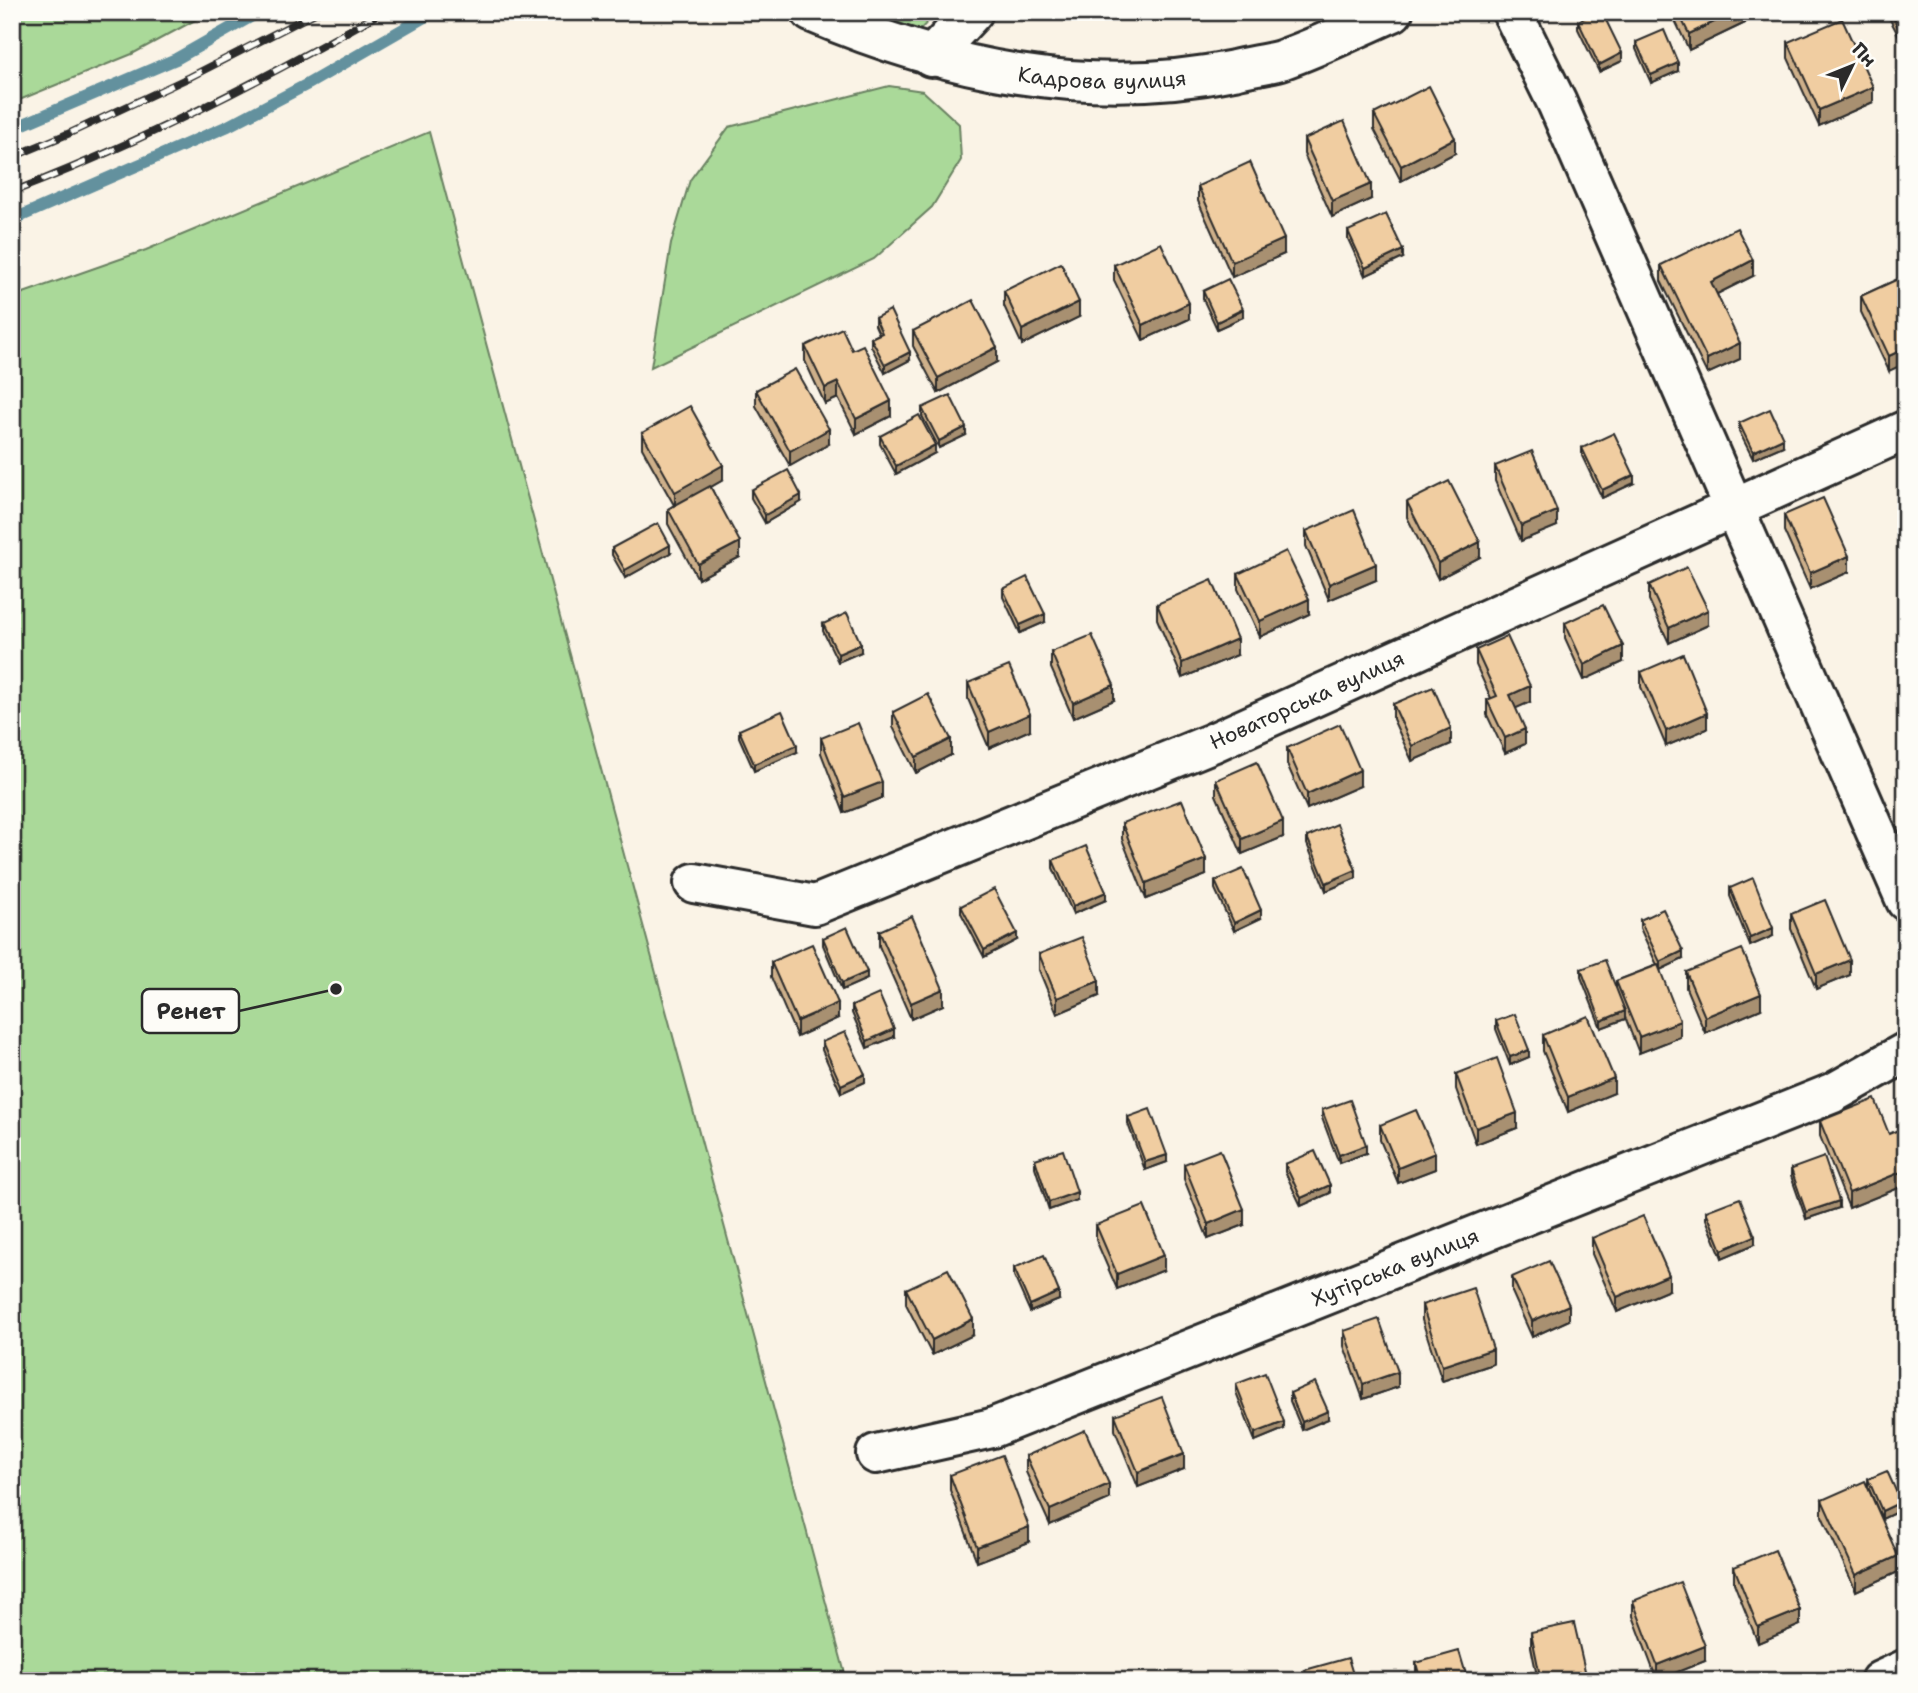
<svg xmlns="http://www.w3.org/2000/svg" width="1918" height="1693" viewBox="0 0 1918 1693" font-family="'Shantell Sans',sans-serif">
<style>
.green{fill:#aad999;stroke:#6a8262;stroke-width:2}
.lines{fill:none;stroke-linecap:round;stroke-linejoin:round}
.stream{stroke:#64919e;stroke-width:12}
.street-casing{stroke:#2b2b2b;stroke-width:44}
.secondary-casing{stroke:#2b2b2b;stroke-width:44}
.street{stroke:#fdfcf7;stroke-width:38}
.secondary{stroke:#fdfcf7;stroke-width:38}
.rail-casing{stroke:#2b2b2b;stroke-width:8}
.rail{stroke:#fdfcf7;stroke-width:5;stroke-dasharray:16;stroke-linecap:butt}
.wall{fill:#ceb08a;stroke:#2b2b2b;stroke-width:2}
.shaded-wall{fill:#a89071;stroke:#2b2b2b;stroke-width:2}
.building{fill:#f0cda1;stroke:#2b2b2b;stroke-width:2}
.labels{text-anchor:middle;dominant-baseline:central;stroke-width:5;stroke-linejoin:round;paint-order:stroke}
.street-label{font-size:21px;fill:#2b2b2b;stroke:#fdfcf7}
.leader{fill:none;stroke:#2b2b2b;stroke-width:2.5}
.callout-dot{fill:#2b2b2b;stroke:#fdfcf7;stroke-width:2.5}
.callout{fill:#fdfcf7;stroke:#2b2b2b;stroke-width:2.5}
.callout-label{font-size:23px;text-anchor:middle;font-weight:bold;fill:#2b2b2b}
</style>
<rect width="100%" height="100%" fill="#faf3e6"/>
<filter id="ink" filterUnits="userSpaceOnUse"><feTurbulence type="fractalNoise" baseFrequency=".0143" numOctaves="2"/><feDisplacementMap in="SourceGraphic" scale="14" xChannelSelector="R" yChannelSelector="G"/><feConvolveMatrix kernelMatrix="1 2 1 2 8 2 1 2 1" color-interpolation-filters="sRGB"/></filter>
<g filter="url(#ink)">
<g class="green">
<path d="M12,12H210L132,54L12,103Z"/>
<path d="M872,12H937L916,34Z"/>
<path d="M889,86L923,91L959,124L961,160L932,207L874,259L651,367L671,244L690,180L729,127Z"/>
<path d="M429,132L847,1681H12V297L146,250Z"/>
</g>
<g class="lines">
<g class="stream">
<path d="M12,129L176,59L259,12"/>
<path d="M12,220L228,126L308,84L433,12"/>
</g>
<defs>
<g id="street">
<path d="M1512,12L1557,103L1906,901"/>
<path d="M931,57L973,12"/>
<path id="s1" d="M694,883L815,905L1212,743L1906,430"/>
<path id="s2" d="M876,1454L992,1428L1833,1093L1906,1052"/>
<path d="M1880,1681L1906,1669"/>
</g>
<g id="secondary">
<path id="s3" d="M811,12C946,70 1088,100 1234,70C1250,66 1266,64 1281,60C1319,47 1356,28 1393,12"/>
</g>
</defs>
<use href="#street" class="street-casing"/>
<use href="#secondary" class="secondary-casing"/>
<use href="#street" class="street"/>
<use href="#secondary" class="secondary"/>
<defs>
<g id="rail">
<path d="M12,157L70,133L190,77L317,12"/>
<path d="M12,192C140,143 263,80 382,12"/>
</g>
</defs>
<use href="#rail" class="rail-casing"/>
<use href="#rail" class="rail"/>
</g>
<g class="wall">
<path d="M1671,12H1745V23L1689,50Z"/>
<path d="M1886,12H1906V43L1903,44Z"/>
<path d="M1578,21L1622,61L1599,72L1578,29Z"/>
<path d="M1636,42L1678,71L1651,83L1636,49Z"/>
<path d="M1788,42L1873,102L1819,126L1788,58Z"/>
<path d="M1374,114L1455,153L1401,181L1374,129Z"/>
<path d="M1304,139L1371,199L1332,217L1304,154Z"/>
<path d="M1198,186L1284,254L1232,277L1198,201Z"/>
<path d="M1348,231L1403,258L1365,276L1348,239Z"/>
<path d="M1114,265L1189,319L1143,340L1114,280Z"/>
<path d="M1661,265L1753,276L1717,294L1740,359L1707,374L1661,281Z"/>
<path d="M1898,279L1889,371L1861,312V296Z"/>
<path d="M1004,291L1079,317L1022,345L1004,306Z"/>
<path d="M1203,291L1243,317L1217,329L1203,299Z"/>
<path d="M875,318L910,360L885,373L871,346V338L879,334L875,325Z"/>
<path d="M913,331L997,362L938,393L913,346Z"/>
<path d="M805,346L852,350L891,416L856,434L838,398L825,404L805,361Z"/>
<path d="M756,390L829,444L790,466L756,406Z"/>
<path d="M922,408L966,435L939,448L922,416Z"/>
<path d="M1739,423L1783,446L1753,459L1739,431Z"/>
<path d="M642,433L723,480L711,487L740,557L698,579L668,524V509L674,505L642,448Z"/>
<path d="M880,436L935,453L896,474L880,444Z"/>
<path d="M1582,448L1634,483L1602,498L1582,456Z"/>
<path d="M1495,466L1557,526L1521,541L1495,481Z"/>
<path d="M751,490L801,502L765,523L751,498Z"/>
<path d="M1407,502L1480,557L1438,579L1407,517Z"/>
<path d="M1784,515L1849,572L1810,589L1784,531Z"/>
<path d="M1306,531L1376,580L1329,600L1306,546Z"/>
<path d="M612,548L670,553L625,578L612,555Z"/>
<path d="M1238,574L1309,614L1260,637L1238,589Z"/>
<path d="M1649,585L1708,625L1669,643L1649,600Z"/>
<path d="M1003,589L1045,622L1020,633L1003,597Z"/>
<path d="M1157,604L1237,655L1182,678L1157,619Z"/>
<path d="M1565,623L1623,662L1584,680L1565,638Z"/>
<path d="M823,624L861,652L838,662L823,631Z"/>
<path d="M1476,650L1530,702L1515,708L1525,744L1505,753L1487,715V700L1491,698L1476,665Z"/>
<path d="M1051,652L1114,700L1073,718L1051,668Z"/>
<path d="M1641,672L1707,729L1666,746L1641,687Z"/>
<path d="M968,683L1030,730L989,748L968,699Z"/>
<path d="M1393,704L1451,744L1412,761L1393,719Z"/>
<path d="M893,712L951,755L916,773L893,727Z"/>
<path d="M739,730L797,752L754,771L739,737Z"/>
<path d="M821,738L882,798L844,813L821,753Z"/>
<path d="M1287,748L1360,786L1307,809L1287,764Z"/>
<path d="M1216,780L1283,837L1242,854L1216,795Z"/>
<path d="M1122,823L1206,875L1146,899L1122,839Z"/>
<path d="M1307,837L1356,878L1326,891L1307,844Z"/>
<path d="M1053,860L1106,900L1073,914L1053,868Z"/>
<path d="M1215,881L1261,918L1234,931L1215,889Z"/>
<path d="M1730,888L1773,936L1750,946L1730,896Z"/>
<path d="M961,906L1017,940L984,957L961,913Z"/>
<path d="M1791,914L1850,975L1816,989L1791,929Z"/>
<path d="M1640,920L1683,959L1660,970L1680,1037L1639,1053L1625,1017V1019L1601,1028L1581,977V969L1616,989V981L1657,965L1640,928Z"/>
<path d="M879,931L943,1005L911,1019L879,946Z"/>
<path d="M823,938L867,979L842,990L823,945Z"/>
<path d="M1039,954L1099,996L1057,1014L1039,970Z"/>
<path d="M771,962L838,1018L797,1037L771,977Z"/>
<path d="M1686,972L1761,1009L1705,1033L1686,988Z"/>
<path d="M852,1006L894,1037L867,1048L852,1013Z"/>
<path d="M1496,1021L1529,1057L1510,1065L1496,1029Z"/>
<path d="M1543,1035L1614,1093L1568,1112L1543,1051Z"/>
<path d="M822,1042L865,1082L841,1093L822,1050Z"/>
<path d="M1456,1074L1517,1128L1476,1144L1456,1089Z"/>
<path d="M1322,1110L1366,1153L1339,1163L1322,1118Z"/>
<path d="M1128,1117L1167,1162L1145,1170L1128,1124Z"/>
<path d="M1820,1121L1889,1134L1906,1127V1185L1849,1208L1820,1136Z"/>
<path d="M1380,1125L1435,1169L1398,1183L1380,1140Z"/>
<path d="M1035,1159L1077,1200L1049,1210L1035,1167Z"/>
<path d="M1184,1164L1244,1225L1208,1239L1184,1179Z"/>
<path d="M1285,1164L1330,1193L1301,1206L1285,1172Z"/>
<path d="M1791,1169L1839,1208L1806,1219L1791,1176Z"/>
<path d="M1706,1211L1755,1244L1722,1258L1706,1219Z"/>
<path d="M1096,1225L1164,1270L1117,1289L1096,1240Z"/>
<path d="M1592,1238L1669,1290L1617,1312L1592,1254Z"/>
<path d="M1014,1268L1059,1300L1030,1312L1014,1276Z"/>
<path d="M1512,1277L1569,1320L1532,1337L1512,1292Z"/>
<path d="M906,1289L973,1335L932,1355L906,1304Z"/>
<path d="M1422,1305L1493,1364L1442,1381L1422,1320Z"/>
<path d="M1344,1331L1398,1387L1363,1399L1344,1346Z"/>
<path d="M1236,1384L1284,1429L1255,1441L1236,1392Z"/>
<path d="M1290,1393L1328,1419L1302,1430L1290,1401Z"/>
<path d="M1115,1415L1184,1469L1138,1487L1115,1430Z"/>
<path d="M1026,1456L1109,1499L1050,1525L1026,1472Z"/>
<path d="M950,1475L1029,1542L977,1562L950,1490Z"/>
<path d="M1868,1479L1901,1510L1882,1519L1868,1487Z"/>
<path d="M1822,1500L1898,1572L1856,1591L1822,1516Z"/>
<path d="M1734,1567L1800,1625L1758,1643L1734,1583Z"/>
<path d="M1633,1601L1705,1661L1657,1680L1633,1616Z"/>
<path d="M1531,1632L1586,1681H1538L1531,1647Z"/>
<path d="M1416,1663L1468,1681H1416Z"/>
</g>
<g class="shaded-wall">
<path d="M1735,12H1745V23L1689,50V34Z"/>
<path d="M1906,35V43L1903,44V36Z"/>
<path d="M1622,53V61L1599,72V65Z"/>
<path d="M1678,63V71L1651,83V75Z"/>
<path d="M1873,87V102L1819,126V110Z"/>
<path d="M1455,138V153L1401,181V166Z"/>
<path d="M1371,184V199L1332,217V201Z"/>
<path d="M1284,239V254L1232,277V262Z"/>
<path d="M1403,250V258L1365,276V268Z"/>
<path d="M1753,260V276L1711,297V282Z"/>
<path d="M1079,302V317L1022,345V330Z"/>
<path d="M1189,303V319L1143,340V325Z"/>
<path d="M1243,309V317L1217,329V322Z"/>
<path d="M1740,343V359L1707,374V359Z"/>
<path d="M997,347V362L938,393V378Z"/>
<path d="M1906,348V363L1889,371V356Z"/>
<path d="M910,352V360L885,373V365Z"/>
<path d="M838,382V398L825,404V388Z"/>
<path d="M891,401V416L856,434V419Z"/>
<path d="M966,427V435L939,448V441Z"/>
<path d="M829,429V444L790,466V451Z"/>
<path d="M1783,438V446L1753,459V452Z"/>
<path d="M935,445V453L896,474V466Z"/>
<path d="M723,465V480L675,507V492Z"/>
<path d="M1634,475V483L1602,498V490Z"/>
<path d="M801,495V502L765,523V515Z"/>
<path d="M1557,511V526L1521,541V526Z"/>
<path d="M740,542V557L698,579V564Z"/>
<path d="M1480,542V557L1438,579V563Z"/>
<path d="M670,545V553L625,578V570Z"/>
<path d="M1849,556V572L1810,589V573Z"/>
<path d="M1376,564V580L1329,600V584Z"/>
<path d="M1309,599V614L1260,637V621Z"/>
<path d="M1708,610V625L1669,643V628Z"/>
<path d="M1045,614V622L1020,633V625Z"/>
<path d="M1237,639V655L1182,678V663Z"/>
<path d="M861,644V652L838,662V654Z"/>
<path d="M1623,646V662L1584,680V665Z"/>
<path d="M1114,685V700L1073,718V703Z"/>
<path d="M1530,686V702L1510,711V695Z"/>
<path d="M1707,713V729L1666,746V731Z"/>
<path d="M1030,714V730L989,748V732Z"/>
<path d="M1451,728V744L1412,761V746Z"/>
<path d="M1525,729V744L1505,753V738Z"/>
<path d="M951,739V755L916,773V757Z"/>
<path d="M797,745V752L754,771V764Z"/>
<path d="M1360,770V786L1307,809V794Z"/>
<path d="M882,782V798L844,813V797Z"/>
<path d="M1283,821V837L1242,854V839Z"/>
<path d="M1206,859V875L1146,899V883Z"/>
<path d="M1356,870V878L1326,891V883Z"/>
<path d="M1106,892V900L1073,914V906Z"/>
<path d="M1261,910V918L1234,931V923Z"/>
<path d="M1773,928V936L1750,946V938Z"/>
<path d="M1017,933V940L984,957V950Z"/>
<path d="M1683,951V959L1660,970V962Z"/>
<path d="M1850,960V975L1816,989V974Z"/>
<path d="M867,972V979L842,990V983Z"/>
<path d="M1099,981V996L1057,1014V998Z"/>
<path d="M943,989V1005L911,1019V1003Z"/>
<path d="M1761,994V1009L1705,1033V1017Z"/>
<path d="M838,1003V1018L797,1037V1021Z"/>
<path d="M1625,1011V1019L1601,1028V1021Z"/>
<path d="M1680,1021V1037L1639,1053V1037Z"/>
<path d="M894,1029V1037L867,1048V1041Z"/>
<path d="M1529,1050V1057L1510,1065V1057Z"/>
<path d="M865,1074V1082L841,1093V1085Z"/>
<path d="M1614,1078V1093L1568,1112V1097Z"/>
<path d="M1517,1113V1128L1476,1144V1128Z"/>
<path d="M1366,1145V1153L1339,1163V1155Z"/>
<path d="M1435,1153V1169L1398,1183V1168Z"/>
<path d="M1167,1155V1162L1145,1170V1162Z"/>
<path d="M1906,1170V1185L1849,1208V1193Z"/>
<path d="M1330,1185V1193L1301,1206V1198Z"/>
<path d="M1077,1192V1200L1049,1210V1202Z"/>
<path d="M1839,1201V1208L1806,1219V1212Z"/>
<path d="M1244,1209V1225L1208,1239V1224Z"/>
<path d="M1755,1236V1244L1722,1258V1250Z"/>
<path d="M1164,1255V1270L1117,1289V1274Z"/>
<path d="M1669,1275V1290L1617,1312V1297Z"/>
<path d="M1059,1292V1300L1030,1312V1305Z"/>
<path d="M1569,1305V1320L1532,1337V1321Z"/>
<path d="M973,1319V1335L932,1355V1340Z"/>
<path d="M1493,1349V1364L1442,1381V1366Z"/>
<path d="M1398,1372V1387L1363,1399V1384Z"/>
<path d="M1328,1411V1419L1302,1430V1422Z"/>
<path d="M1284,1422V1429L1255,1441V1433Z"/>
<path d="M1184,1454V1469L1138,1487V1472Z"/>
<path d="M1109,1484V1499L1050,1525V1510Z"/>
<path d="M1901,1502V1510L1882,1519V1511Z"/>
<path d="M1029,1527V1542L977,1562V1547Z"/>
<path d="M1898,1556V1572L1856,1591V1575Z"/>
<path d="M1800,1610V1625L1758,1643V1627Z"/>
<path d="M1705,1646V1661L1657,1680V1665Z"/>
<path d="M1586,1675V1681H1561Z"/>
</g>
<g class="building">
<path d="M1597,12H1602L1622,53L1599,65L1578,21Z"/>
<path d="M1678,12H1735L1689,34Z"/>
<path d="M1890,12H1906V35L1903,36Z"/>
<path d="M1842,19L1873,87L1819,110L1788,42Z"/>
<path d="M1664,30L1678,63L1651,75L1636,42Z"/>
<path d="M1429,86L1455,138L1401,166L1374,114Z"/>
<path d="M1344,121L1371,184L1332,201L1304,139Z"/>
<path d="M1250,162L1284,239L1232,262L1198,186Z"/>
<path d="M1386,214L1403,250L1365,268L1348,231Z"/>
<path d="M1737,228L1753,260L1711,282L1740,343L1707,359L1661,265Z"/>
<path d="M1161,243L1189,303L1143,325L1114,265Z"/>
<path d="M1061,263L1079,302L1022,330L1004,291Z"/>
<path d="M1228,279L1243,309L1217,322L1203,291Z"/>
<path d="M1898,279L1906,296V348L1889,356L1861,296Z"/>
<path d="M973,300L997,347L938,378L913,331Z"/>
<path d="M890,310L910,352L885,365L871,338L882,333L875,318Z"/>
<path d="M842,328L852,350L863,345L891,401L856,419L838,382L825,388L805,346Z"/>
<path d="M795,369L829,429L790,451L756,390Z"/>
<path d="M950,395L966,427L939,441L922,408Z"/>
<path d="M690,406L723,465L675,492L642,433Z"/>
<path d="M1770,409L1783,438L1753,452L1739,423Z"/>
<path d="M919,415L935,445L896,466L880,436Z"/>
<path d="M1614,433L1634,475L1602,490L1582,448Z"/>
<path d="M1532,451L1557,511L1521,526L1495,466Z"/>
<path d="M788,470L801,495L765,515L751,490Z"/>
<path d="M1449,481L1480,542L1438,563L1407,502Z"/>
<path d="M710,486L740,542L698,564L668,509Z"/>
<path d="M1823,498L1849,556L1810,573L1784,515Z"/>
<path d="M1354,510L1376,564L1329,584L1306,531Z"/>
<path d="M658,523L670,545L625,570L612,548Z"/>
<path d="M1286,551L1309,599L1260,621L1238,574Z"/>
<path d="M1687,567L1708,610L1669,628L1649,585Z"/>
<path d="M1027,577L1045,614L1020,625L1003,589Z"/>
<path d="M1212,580L1237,639L1182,663L1157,604Z"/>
<path d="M1603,605L1623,646L1584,665L1565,623Z"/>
<path d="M847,613L861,644L838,654L823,624Z"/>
<path d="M1092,635L1114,685L1073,703L1051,652Z"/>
<path d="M1507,636L1530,686L1510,695L1525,729L1505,738L1487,700L1497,696L1476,650Z"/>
<path d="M1683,654L1707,713L1666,731L1641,672Z"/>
<path d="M1009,666L1030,714L989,732L968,683Z"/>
<path d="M1433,687L1451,728L1412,746L1393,704Z"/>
<path d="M928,694L951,739L916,757L893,712Z"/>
<path d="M782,711L797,745L754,764L739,730Z"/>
<path d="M858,723L882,782L844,797L821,738Z"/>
<path d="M1340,724L1360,770L1307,794L1287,748Z"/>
<path d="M1257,762L1283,821L1242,839L1216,780Z"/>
<path d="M1182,800L1206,859L1146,883L1122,823Z"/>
<path d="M1337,824L1356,870L1326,883L1307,837Z"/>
<path d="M1086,846L1106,892L1073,906L1053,860Z"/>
<path d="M1243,869L1261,910L1234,923L1215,881Z"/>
<path d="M1753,878L1773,928L1750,938L1730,888Z"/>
<path d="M994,889L1017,933L984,950L961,906Z"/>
<path d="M1825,900L1850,960L1816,974L1791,914Z"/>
<path d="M1663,909L1683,951L1660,962L1640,920Z"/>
<path d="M912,916L943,989L911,1003L879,931Z"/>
<path d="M847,927L867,972L842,983L823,938Z"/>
<path d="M1082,937L1099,981L1057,998L1039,954Z"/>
<path d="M812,944L838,1003L797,1021L771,962Z"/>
<path d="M1742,949L1761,994L1705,1017L1686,972Z"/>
<path d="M1605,960L1625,1011L1601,1021L1581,969Z"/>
<path d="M1658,965L1680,1021L1639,1037L1616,981Z"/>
<path d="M879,994L894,1029L867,1041L852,1006Z"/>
<path d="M1515,1014L1529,1050L1510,1057L1496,1021Z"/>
<path d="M1588,1016L1614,1078L1568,1097L1543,1035Z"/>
<path d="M845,1032L865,1074L841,1085L822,1042Z"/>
<path d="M1497,1058L1517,1113L1476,1128L1456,1074Z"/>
<path d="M1875,1099L1889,1134L1906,1127V1170L1849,1193L1820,1121Z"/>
<path d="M1350,1100L1366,1145L1339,1155L1322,1110Z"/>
<path d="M1150,1109L1167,1155L1145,1162L1128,1117Z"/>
<path d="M1416,1110L1435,1153L1398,1168L1380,1125Z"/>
<path d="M1063,1150L1077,1192L1049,1202L1035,1159Z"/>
<path d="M1220,1150L1244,1209L1208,1224L1184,1164Z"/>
<path d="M1315,1151L1330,1185L1301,1198L1285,1164Z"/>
<path d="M1824,1157L1839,1201L1806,1212L1791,1169Z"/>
<path d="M1740,1198L1755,1236L1722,1250L1706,1211Z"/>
<path d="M1144,1206L1164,1255L1117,1274L1096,1225Z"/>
<path d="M1643,1216L1669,1275L1617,1297L1592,1238Z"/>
<path d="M1044,1255L1059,1292L1030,1305L1014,1268Z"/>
<path d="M1549,1261L1569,1305L1532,1321L1512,1277Z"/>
<path d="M948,1269L973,1319L932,1340L906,1289Z"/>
<path d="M1473,1288L1493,1349L1442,1366L1422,1305Z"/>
<path d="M1379,1319L1398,1372L1363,1384L1344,1331Z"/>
<path d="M1265,1373L1284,1422L1255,1433L1236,1384Z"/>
<path d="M1315,1382L1328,1411L1302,1422L1290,1393Z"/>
<path d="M1162,1397L1184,1454L1138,1472L1115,1415Z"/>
<path d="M1085,1430L1109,1484L1050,1510L1026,1456Z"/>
<path d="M1002,1455L1029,1527L977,1547L950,1475Z"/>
<path d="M1887,1471L1901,1502L1882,1511L1868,1479Z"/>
<path d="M1865,1481L1898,1556L1856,1575L1822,1500Z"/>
<path d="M1775,1550L1800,1610L1758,1627L1734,1567Z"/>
<path d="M1680,1582L1705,1646L1657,1665L1633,1601Z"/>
<path d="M1574,1623L1586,1675L1561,1681H1541L1531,1632Z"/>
<path d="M1459,1651L1468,1681H1421L1416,1663Z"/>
<path d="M1348,1658L1355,1681H1308L1305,1670Z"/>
</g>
</g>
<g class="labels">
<g class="street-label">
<text stroke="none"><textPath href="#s3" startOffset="301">Кадрова вулиця</textPath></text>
<text stroke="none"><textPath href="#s1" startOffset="656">Новаторська вулиця</textPath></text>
<text stroke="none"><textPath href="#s2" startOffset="553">Хутірська вулиця</textPath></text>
</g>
</g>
<path class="leader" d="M336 989L239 1011"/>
<circle class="callout-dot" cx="336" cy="989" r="7"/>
<rect class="callout" x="142" y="989" width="97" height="44" rx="7"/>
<g class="callout-label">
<text x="191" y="1019">Ренет</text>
</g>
<rect width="1918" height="1693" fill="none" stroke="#fdfcf7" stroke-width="42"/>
<rect x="21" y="21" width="1876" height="1651" fill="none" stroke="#2b2b2b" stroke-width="2.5" filter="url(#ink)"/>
<g transform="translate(1852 66) rotate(47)" stroke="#fdfcf7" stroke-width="5" paint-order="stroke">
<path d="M0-5L12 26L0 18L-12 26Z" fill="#2b2b2b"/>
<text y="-10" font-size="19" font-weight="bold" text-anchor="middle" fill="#2b2b2b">Пн</text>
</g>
</svg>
